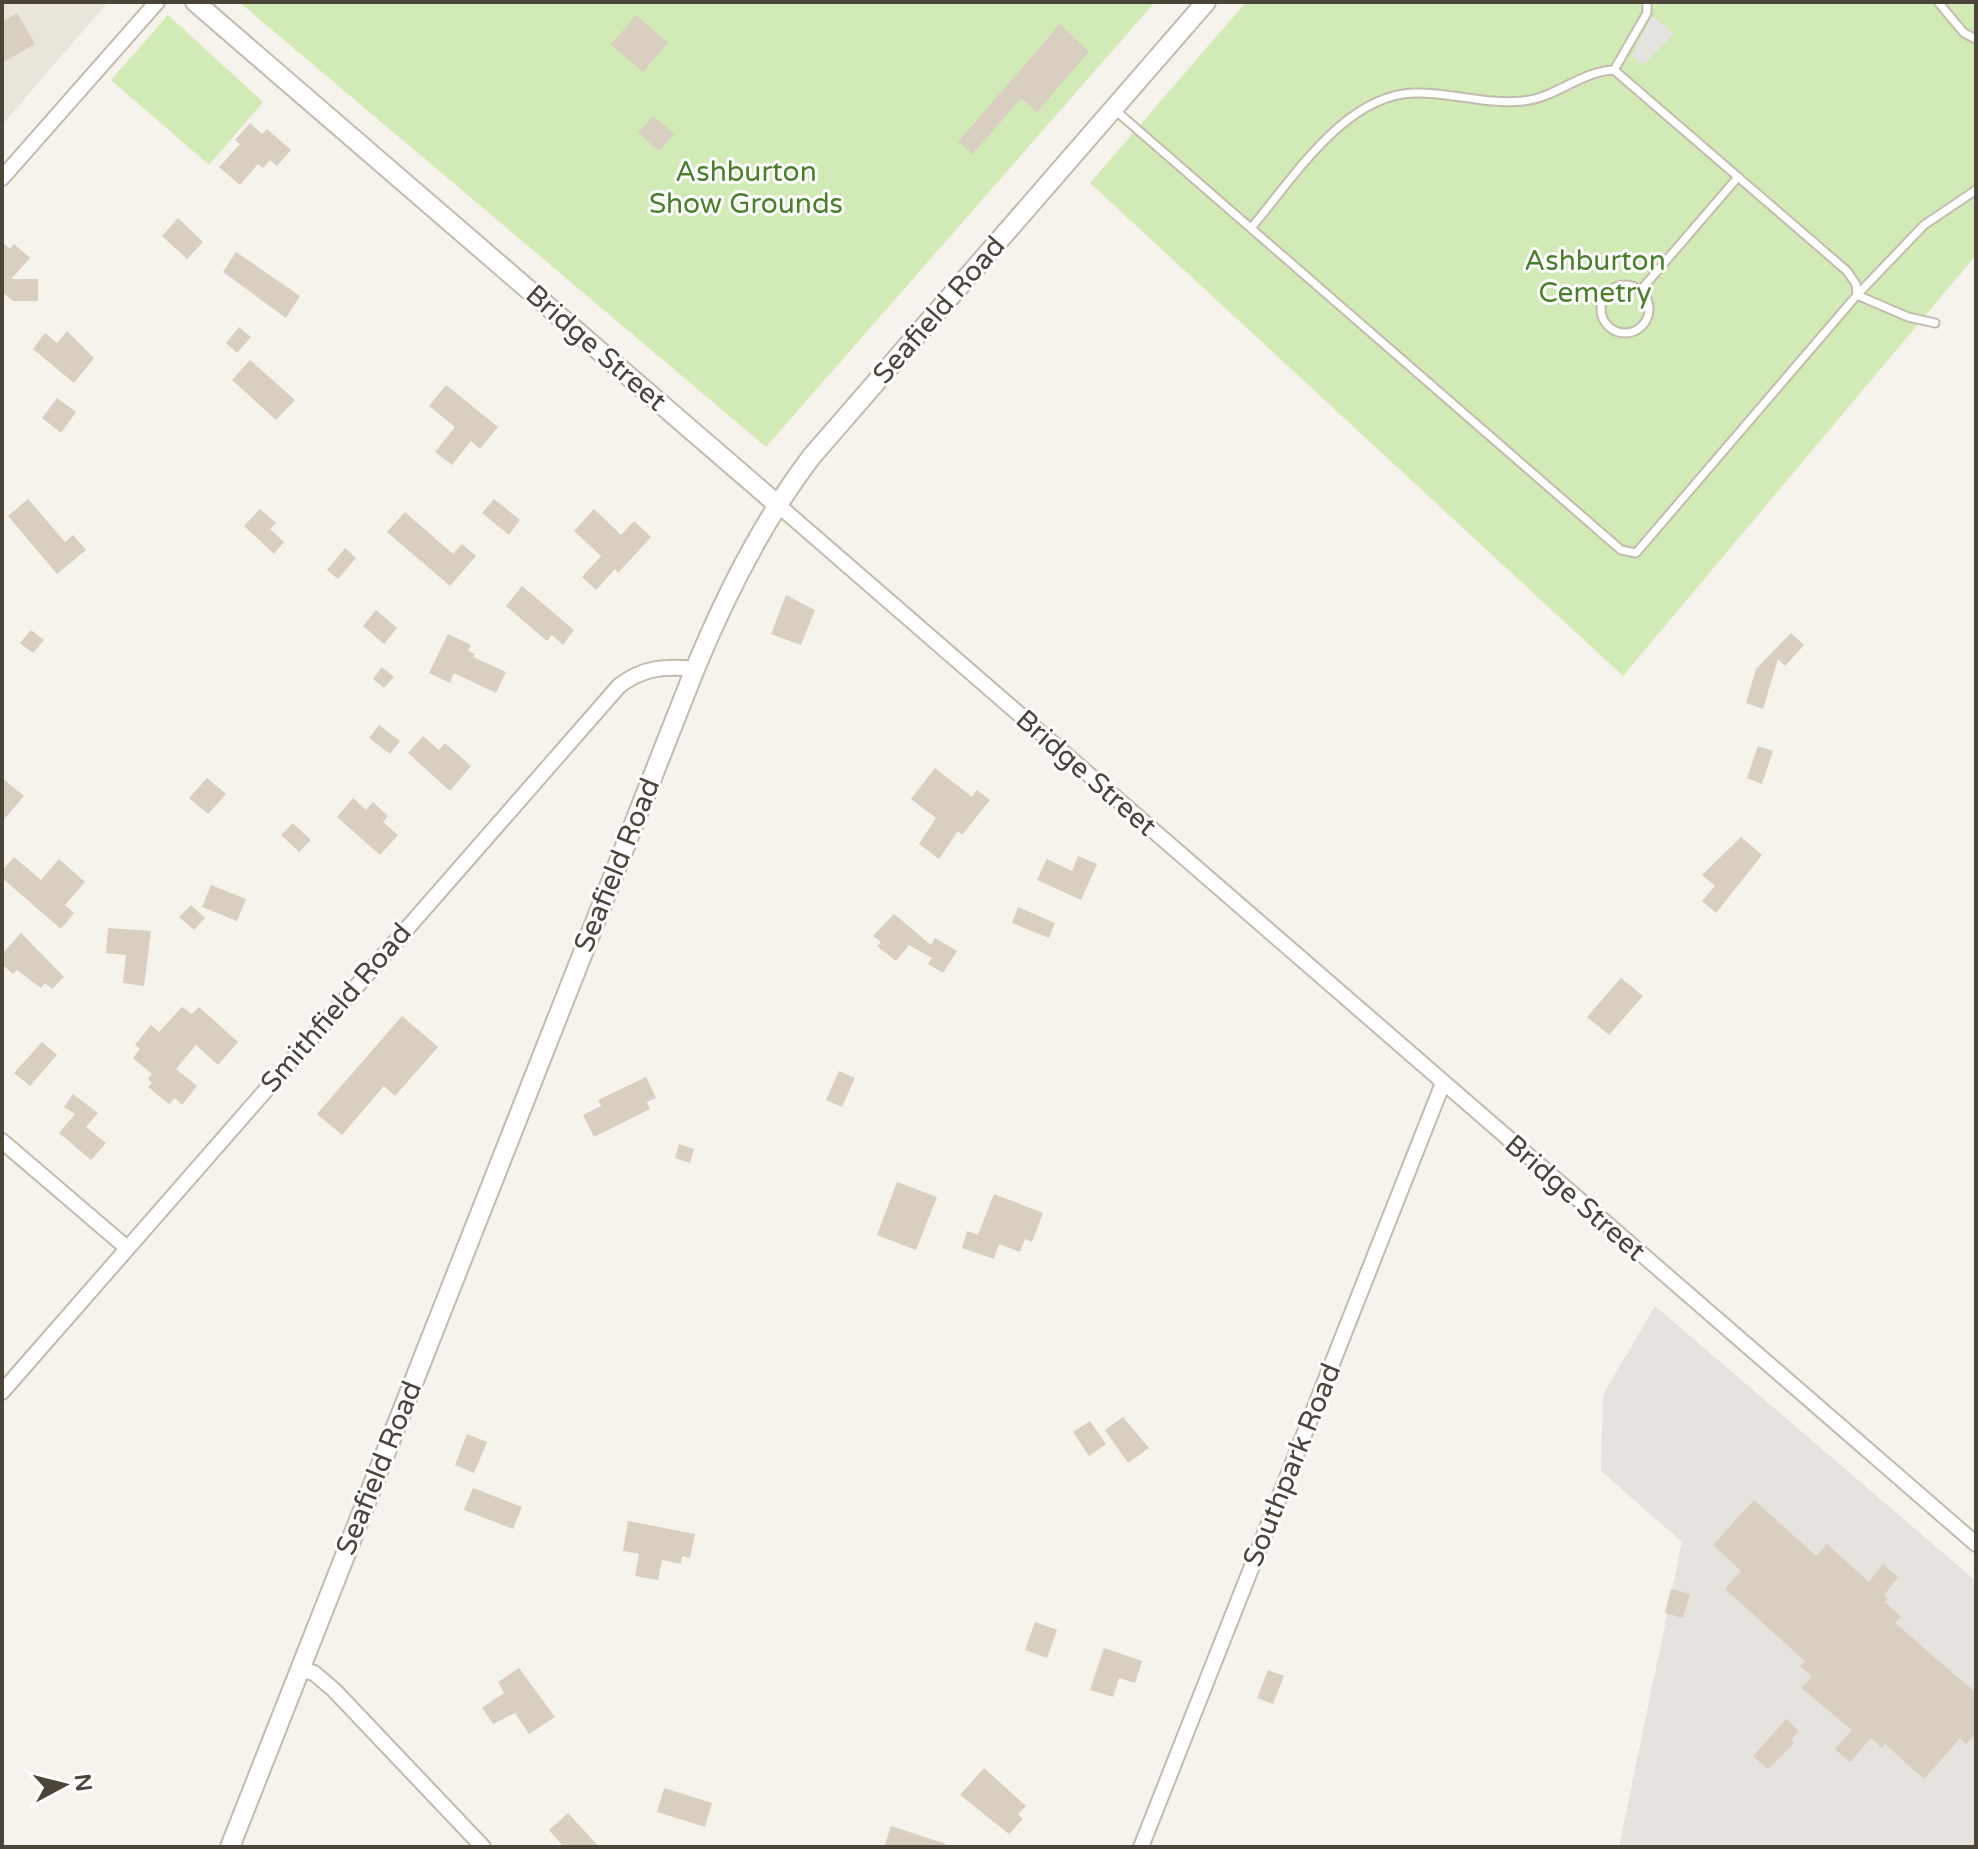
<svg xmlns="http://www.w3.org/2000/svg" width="1978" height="1849" viewBox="0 0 1978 1849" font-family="'Varela Round',sans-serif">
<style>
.residential{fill:#eae5da}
.industrial{fill:#e6e2dd}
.green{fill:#d2eab5}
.parking{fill:#e5e3e0}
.building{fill:#d8cfc1}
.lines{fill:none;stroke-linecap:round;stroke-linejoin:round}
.service-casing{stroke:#c2bbae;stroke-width:11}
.minor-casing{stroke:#c2bbae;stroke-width:18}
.tertiary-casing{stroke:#c2bbae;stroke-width:22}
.service{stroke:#fff;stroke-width:7}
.minor{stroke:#fff;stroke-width:14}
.tertiary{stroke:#fff;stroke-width:18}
.labels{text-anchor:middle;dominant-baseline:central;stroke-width:6;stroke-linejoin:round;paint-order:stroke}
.park-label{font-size:28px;fill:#4a7f2a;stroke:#fff}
.street-label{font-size:28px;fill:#4b4439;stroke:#fff}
</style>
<rect width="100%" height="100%" fill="#f6f3ec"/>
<path class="residential" d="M2,2H108L2,125Z"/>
<path class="industrial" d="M1655,1306L1976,1581V1847H1619L1682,1542L1601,1471L1603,1395Z"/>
<g class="green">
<path d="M239,2H1155L766,447Z"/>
<path d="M1246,2H1976V255L1623,676L1090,183Z"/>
<path d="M168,15L263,102L209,165L111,80Z"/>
</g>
<path class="parking" d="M1652,16L1674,34L1643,65L1632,56Z"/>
<g class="building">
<path d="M17,13L35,44L2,63V22Z"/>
<path d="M636,15L668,43L643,72L611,45Z"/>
<path d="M1060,24L1089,52L1037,112L1021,98L973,154L958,142Z"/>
<path d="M653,116L674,134L659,151L638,133Z"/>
<path d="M250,123L262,134L267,129L291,150L277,166L270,160L263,168L258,164L240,185L219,167L240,144L235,140Z"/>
<path d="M178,218L203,242L187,259L162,236Z"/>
<path d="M2,242L10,249L14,244L30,258L11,279H38V301H13L2,292Z"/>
<path d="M236,252L300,296L286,318L223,272Z"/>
<path d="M239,327L251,337L237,353L226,343Z"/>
<path d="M67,331L94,358L74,383L33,349L45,333L57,343Z"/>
<path d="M250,360L295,400L276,420L232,380Z"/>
<path d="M446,385L498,427L480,449L471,441L452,465L435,452L455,427L429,406Z"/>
<path d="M57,398L76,412L61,433L42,418Z"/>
<path d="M28,499L65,542L73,535L86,550L57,574L8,516Z"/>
<path d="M494,499L520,520L509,535L482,513Z"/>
<path d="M260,509L276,523L270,529L284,542L274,554L244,526Z"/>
<path d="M594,509L621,535L634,521L651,537L618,573L615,569L596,590L582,577L601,556L574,531Z"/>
<path d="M405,512L453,554L462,544L476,556L450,586L387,532Z"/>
<path d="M345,548L356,558L338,579L327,570Z"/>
<path d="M522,586L574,630L563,645L552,635L547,641L506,606Z"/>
<path d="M786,595L815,610L801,645L771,634Z"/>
<path d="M376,610L397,628L384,644L363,626Z"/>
<path d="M31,630L44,640L33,653L20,643Z"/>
<path d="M1791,633L1804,645L1785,666L1778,659L1763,709L1746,703L1756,669Z"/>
<path d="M448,634L471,645L468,651L475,654L473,657L506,672L496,693L454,673L450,683L429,673Z"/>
<path d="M382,667L394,677L384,688L373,679Z"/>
<path d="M379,725L400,741L390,754L369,738Z"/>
<path d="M423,736L439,750L445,743L471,766L450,791L408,753Z"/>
<path d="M1758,746L1773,751L1762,784L1747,778Z"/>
<path d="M935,768L972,797L977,790L990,800L962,835L958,831L939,859L919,844L936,818L911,799Z"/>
<path d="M2,778L24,796L2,822Z"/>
<path d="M207,778L226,794L208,814L189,798Z"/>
<path d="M353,798L366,810L373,802L388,816L383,822L398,835L380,855L337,817Z"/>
<path d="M293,823L311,840L299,852L281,835Z"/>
<path d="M1741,837L1762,855L1716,913L1702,901L1715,886L1702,875Z"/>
<path d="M1078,856L1097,864L1081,900L1037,880L1047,859L1072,871Z"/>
<path d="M14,857L41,880L59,859L85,882L65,905L74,913L61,929L2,878V871Z"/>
<path d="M211,885L246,899L237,921L202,907Z"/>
<path d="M191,905L205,918L194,930L179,917Z"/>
<path d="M1018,907L1055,923L1049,938L1012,923Z"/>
<path d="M894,914L931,945L935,938L957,951L943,973L928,964L932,958L909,945L896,961L877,946L881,942L873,936Z"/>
<path d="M108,928L151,931L144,986L123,983L126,955L106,953Z"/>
<path d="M21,933L64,977L52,989L45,983L41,988L17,970L13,974L2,964V954Z"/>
<path d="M1621,978L1643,996L1609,1035L1587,1017Z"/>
<path d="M182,1007L192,1014L199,1007L238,1042L218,1065L196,1045L176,1069L197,1086L182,1105L175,1098L169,1104L148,1087L152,1083L148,1079L152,1074L133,1058L140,1049L135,1045L151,1025L159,1032Z"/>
<path d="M402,1016L438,1047L395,1096L384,1086L342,1135L317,1114Z"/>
<path d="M42,1042L57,1055L30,1086L14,1073Z"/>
<path d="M839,1071L855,1078L842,1107L826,1100Z"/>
<path d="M646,1077L656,1098L647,1102L650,1109L594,1137L583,1115L601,1106L598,1100Z"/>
<path d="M73,1094L98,1113L86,1127L106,1143L91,1160L59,1133L75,1114L64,1107Z"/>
<path d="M679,1144L694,1149L690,1163L675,1158Z"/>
<path d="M897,1182L937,1197L916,1250L877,1235Z"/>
<path d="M994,1194L1043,1213L1032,1242L1025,1239L1020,1252L999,1244L994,1259L962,1248L967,1231L978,1235Z"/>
<path d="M1123,1417L1149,1448L1128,1463L1105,1430Z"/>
<path d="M1090,1421L1106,1444L1089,1456L1073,1432Z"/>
<path d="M467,1434L487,1442L474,1473L455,1465Z"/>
<path d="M473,1488L522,1507L513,1529L464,1510Z"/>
<path d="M1754,1500L1816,1556L1827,1544L1869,1582L1883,1564L1898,1577L1884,1595L1888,1599L1885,1602L1901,1617L1895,1623L1976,1693V1733L1966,1744L1960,1738L1924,1779L1885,1744L1882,1748L1871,1738L1850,1762L1835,1749L1852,1730L1801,1688L1812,1677L1800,1666L1805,1661L1725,1589L1741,1571L1713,1545Z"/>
<path d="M628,1521L695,1534L690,1558L682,1556L681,1564L662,1560L658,1580L635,1576L639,1554L623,1551Z"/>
<path d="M1671,1589L1690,1594L1683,1618L1665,1613Z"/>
<path d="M1035,1622L1057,1630L1047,1658L1025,1650Z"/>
<path d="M1104,1648L1142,1661L1135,1683L1119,1678L1113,1697L1090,1690Z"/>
<path d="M519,1668L555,1717L529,1734L515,1713L493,1724L482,1708L504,1693L498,1682Z"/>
<path d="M1268,1670L1284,1676L1273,1704L1257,1698Z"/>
<path d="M1786,1719L1799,1731L1791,1740L1794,1743L1768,1769L1753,1756Z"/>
<path d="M984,1768L1026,1806L1018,1814L1023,1819L1009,1834L960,1795Z"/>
<path d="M664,1788L712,1803L705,1827L657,1812Z"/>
<path d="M568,1813L599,1847H564L549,1830Z"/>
<path d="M891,1826L946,1844L945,1847H884Z"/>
</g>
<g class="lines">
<defs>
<g id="service">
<path d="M1938,2L1964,33L1976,39"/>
<path d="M1614,70L1647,13V2"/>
<path d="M1115,110L1621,550L1636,553L1857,295L1856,284L1847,271L1614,70C1581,71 1556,98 1523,101C1486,105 1451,92 1414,93C1344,95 1293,179 1251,228"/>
<circle cx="1625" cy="309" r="24"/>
<path d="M1640,291L1738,177"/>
<path d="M1935,323L1908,317L1857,295L1924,225L1976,190"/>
</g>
<g id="minor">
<path d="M2,178L157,2"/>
<path d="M778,505L1976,1544"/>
<path d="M2,1141L127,1248"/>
<path d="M2,1392L619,686C643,667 666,666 695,669"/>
<path d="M300,1669L314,1673L334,1690L483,1847"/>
<path d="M1141,1847L1443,1083"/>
</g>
<g id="tertiary">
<path d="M195,2L778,505"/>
<path d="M230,1847L695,669C726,594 763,520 812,456L1206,2"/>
</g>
</defs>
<use href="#service" class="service-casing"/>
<use href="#minor" class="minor-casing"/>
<use href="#tertiary" class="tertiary-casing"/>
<use href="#service" class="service"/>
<use href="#minor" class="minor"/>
<use href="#tertiary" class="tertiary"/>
</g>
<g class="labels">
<g class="park-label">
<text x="746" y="172">Ashburton<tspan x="746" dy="32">Show Grounds</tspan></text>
<text x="1595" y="261">Ashburton<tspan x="1595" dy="32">Cemetry</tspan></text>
</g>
<g class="street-label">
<text transform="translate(939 310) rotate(-49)">Seafield Road</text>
<text transform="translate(596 348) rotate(41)">Bridge Street</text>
<text transform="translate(1086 773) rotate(41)">Bridge Street</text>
<text transform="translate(617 865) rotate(-68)">Seafield Road</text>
<text transform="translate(336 1008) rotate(-49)">Smithfield Road</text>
<text transform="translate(1575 1198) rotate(41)">Bridge Street</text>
<text transform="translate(1292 1465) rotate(-68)">Southpark Road</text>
<text transform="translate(379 1468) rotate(-68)">Seafield Road</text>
</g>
</g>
<rect width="1978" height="1849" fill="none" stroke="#4b4439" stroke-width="8"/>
<g transform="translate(64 1785) rotate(83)" stroke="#ffffff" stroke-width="6" paint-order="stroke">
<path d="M0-6L14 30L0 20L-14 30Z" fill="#4b4439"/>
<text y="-12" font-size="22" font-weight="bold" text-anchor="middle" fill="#4b4439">N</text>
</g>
</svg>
